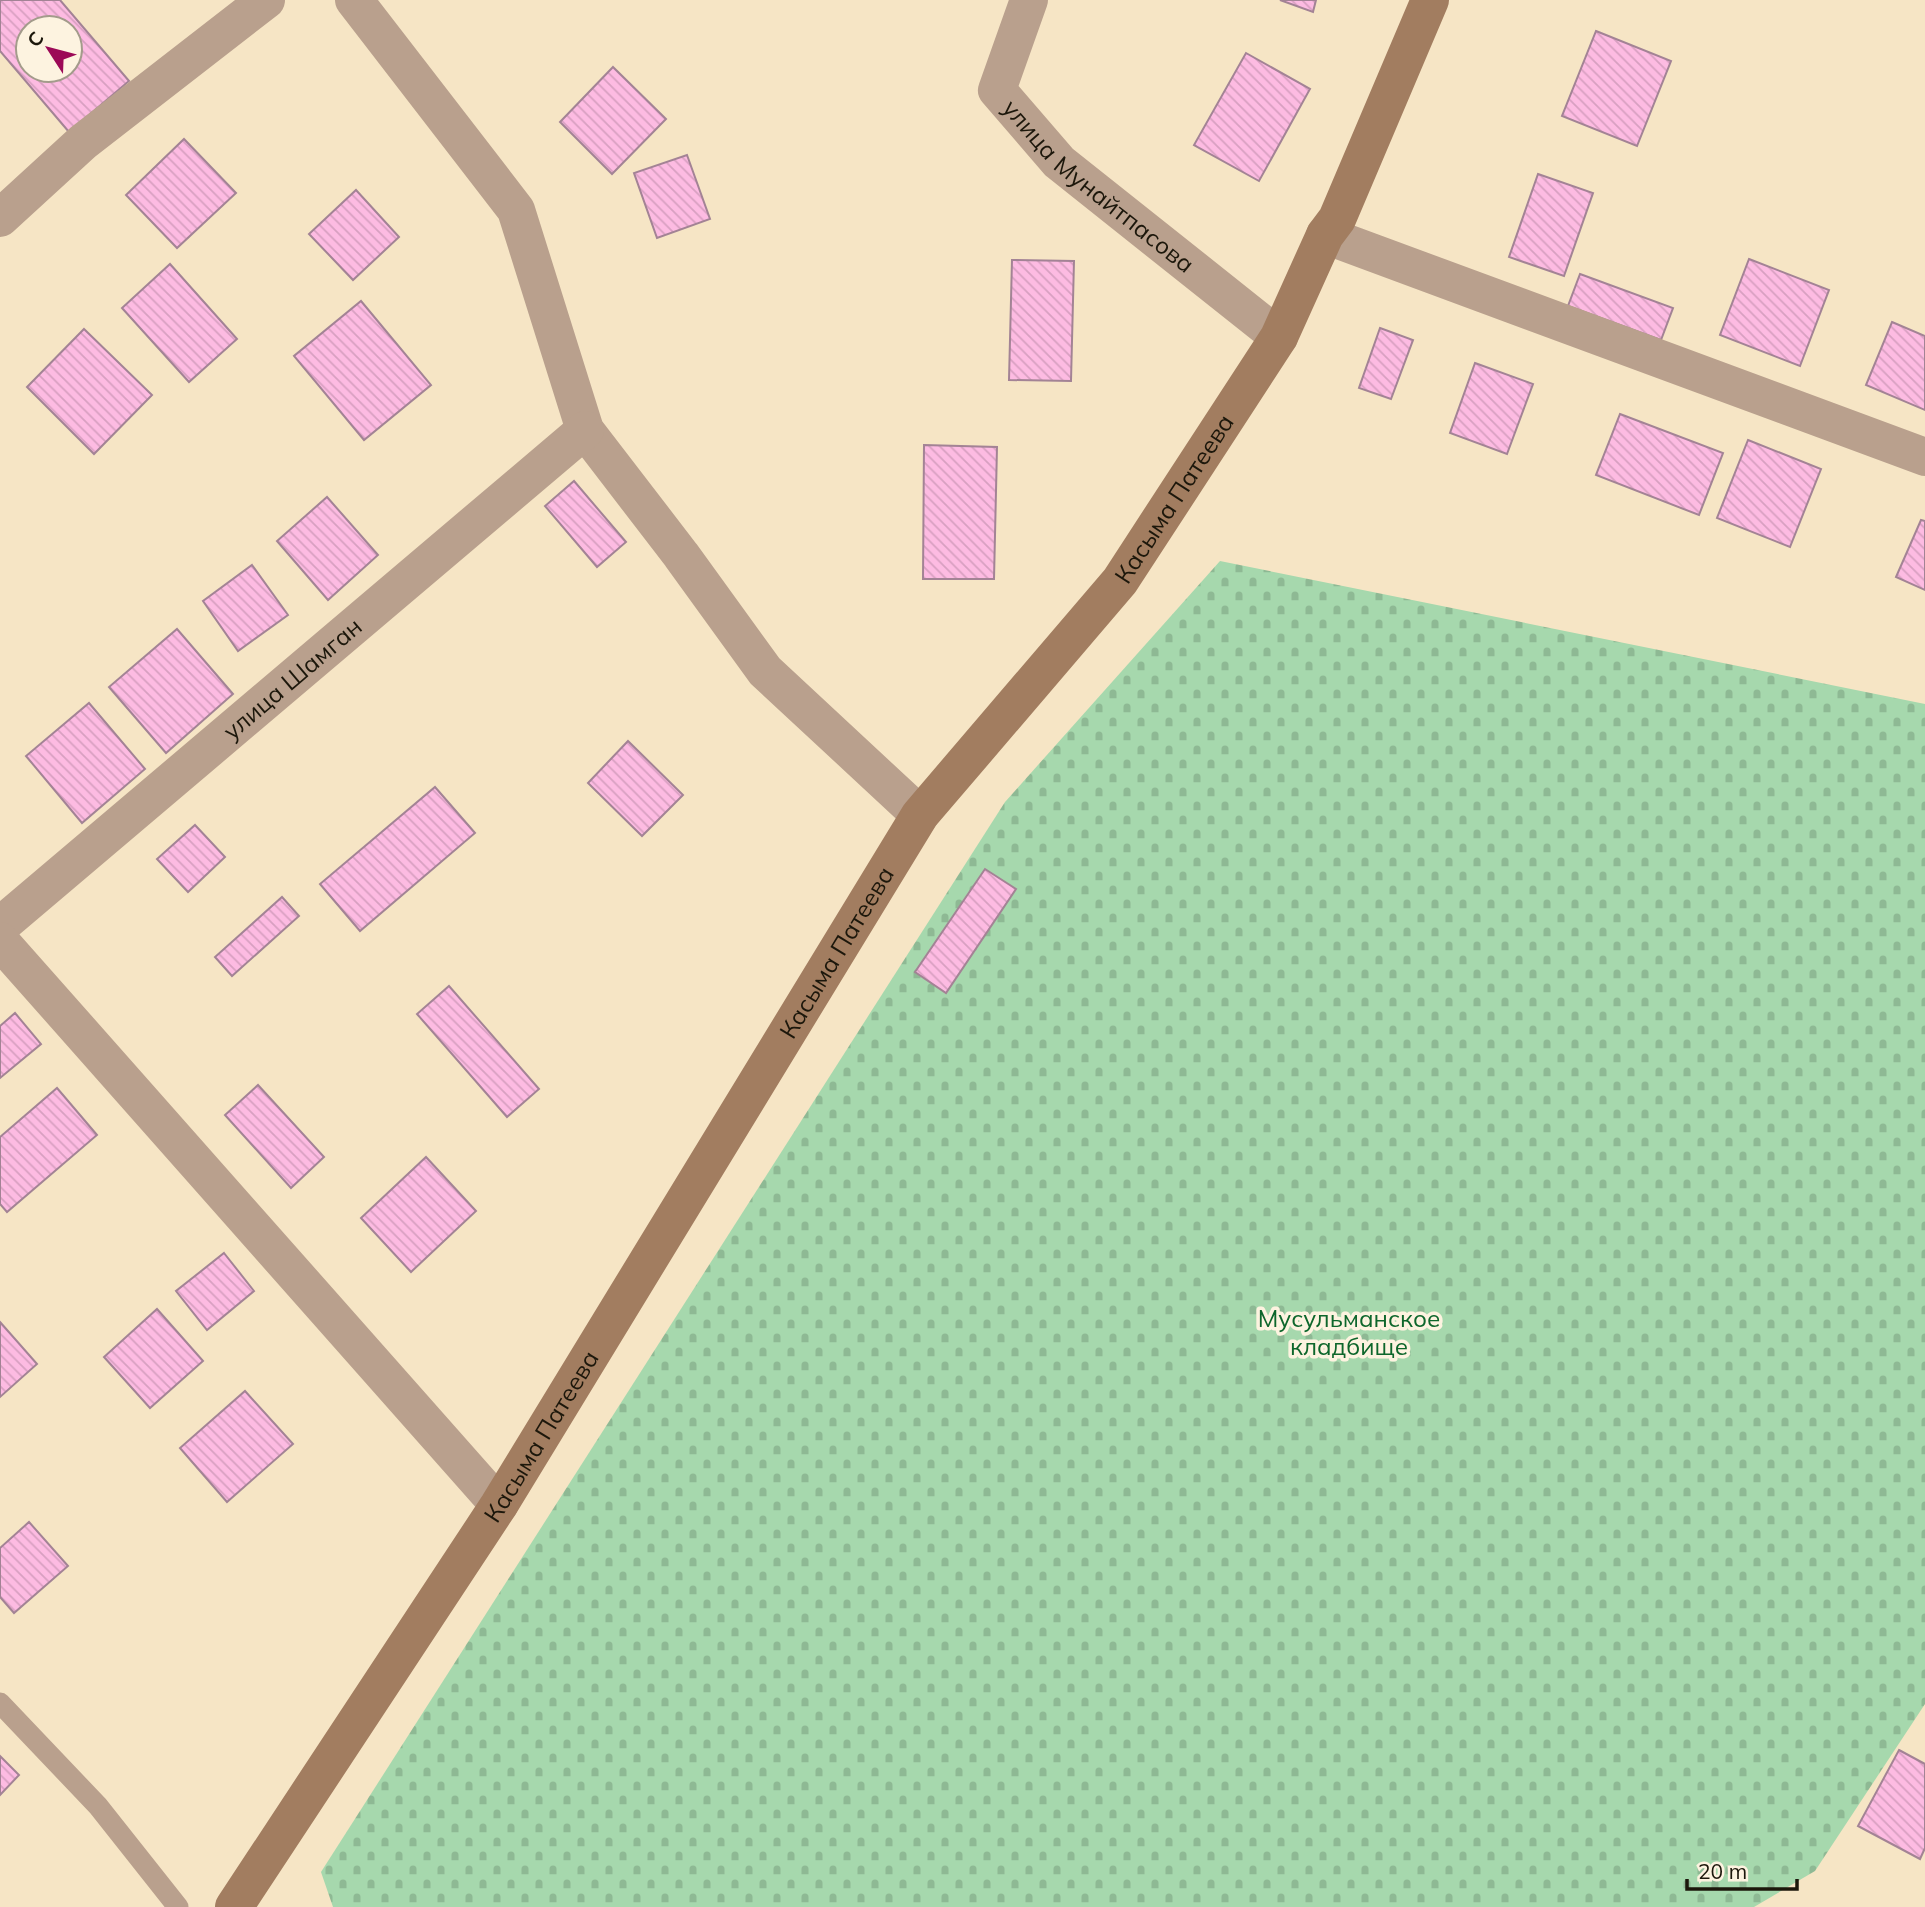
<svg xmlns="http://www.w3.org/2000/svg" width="1925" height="1907" viewBox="0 0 1925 1907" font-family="Mulish,sans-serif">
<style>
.cemetery{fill:url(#cemetery-stones)}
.building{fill:url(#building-back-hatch);stroke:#a38395;stroke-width:2;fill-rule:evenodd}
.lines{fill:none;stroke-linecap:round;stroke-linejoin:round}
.service{stroke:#b9a08d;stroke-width:21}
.minor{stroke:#b9a08d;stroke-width:38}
.secondary{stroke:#a27d60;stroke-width:38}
.labels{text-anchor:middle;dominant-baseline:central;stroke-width:7;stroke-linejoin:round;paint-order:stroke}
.street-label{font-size:24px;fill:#1c170b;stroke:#fdf3e0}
.park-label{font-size:24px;fill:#0d662b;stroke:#fdf3e0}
</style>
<defs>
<pattern id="cemetery-stones" width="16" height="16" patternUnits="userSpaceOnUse" patternTransform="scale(1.75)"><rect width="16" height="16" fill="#a6d8ad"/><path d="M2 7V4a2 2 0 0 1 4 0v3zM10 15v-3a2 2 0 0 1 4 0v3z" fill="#8eb994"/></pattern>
<pattern id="building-back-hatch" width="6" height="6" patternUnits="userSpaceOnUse" patternTransform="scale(1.75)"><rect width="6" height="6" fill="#fdbbe2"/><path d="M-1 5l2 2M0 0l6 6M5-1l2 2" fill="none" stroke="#d8a0c1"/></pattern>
</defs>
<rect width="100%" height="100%" fill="#f6e5c5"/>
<path class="cemetery" d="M1220,561L1925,704V1704L1815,1871L1754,1907H333L321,1872L1005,802Z"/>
<g class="building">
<path d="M0,0H60L129,81L69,132L0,51ZM28,28H70V70H28Z"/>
<path d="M1280,0H1316L1313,12Z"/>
<path d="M1596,31L1671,61L1637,146L1562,116Z"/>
<path d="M1246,53L1310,89L1259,181L1194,145Z"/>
<path d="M613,67L666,119L612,174L560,122Z"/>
<path d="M184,139L236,193L177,248L126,195Z"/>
<path d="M687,155L710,219L657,238L634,173Z"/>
<path d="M1538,174L1593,193L1564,276L1509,257Z"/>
<path d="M356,190L399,237L353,280L309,234Z"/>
<path d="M1749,259L1829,290L1800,366L1720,335Z"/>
<path d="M1012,260L1074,261L1071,381L1009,380Z"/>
<path d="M170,264L237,339L189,382L122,308Z"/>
<path d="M1580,274L1673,308L1661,340L1568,306Z"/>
<path d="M361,301L431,385L364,440L294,356Z"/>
<path d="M1892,322L1925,336V410L1866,385Z"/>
<path d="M1380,328L1413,340L1391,399L1359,388Z"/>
<path d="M84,329L152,395L94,454L27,387Z"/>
<path d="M1475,363L1533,384L1507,454L1450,433Z"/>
<path d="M1620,414L1723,453L1699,515L1596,475Z"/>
<path d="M1748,440L1821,469L1790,547L1717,518Z"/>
<path d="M924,445L997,447L994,579H923Z"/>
<path d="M574,481L626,542L597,567L545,506Z"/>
<path d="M327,497L378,555L328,600L277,541Z"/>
<path d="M1921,520L1925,521V590L1896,577Z"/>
<path d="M252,565L288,615L238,651L203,601Z"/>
<path d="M177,629L233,694L166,753L109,687Z"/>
<path d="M89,703L145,769L82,823L26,756Z"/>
<path d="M628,741L683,795L642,836L588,783Z"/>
<path d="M435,787L475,833L360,931L320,884Z"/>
<path d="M195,825L225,857L188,892L157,859Z"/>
<path d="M985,869L1016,889L946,993L915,972Z"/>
<path d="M282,897L299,916L232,976L215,957Z"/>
<path d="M449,986L539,1089L507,1117L417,1014Z"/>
<path d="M15,1013L41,1044L0,1078V1026Z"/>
<path d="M258,1085L324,1157L291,1188L225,1115Z"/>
<path d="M57,1088L97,1135L7,1212L0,1204V1137Z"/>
<path d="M426,1157L476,1211L411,1272L361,1218Z"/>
<path d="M224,1253L254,1291L207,1330L176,1291Z"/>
<path d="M157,1309L203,1361L150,1408L104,1357Z"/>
<path d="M0,1322L37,1364L0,1397Z"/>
<path d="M245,1391L293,1444L227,1502L180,1448Z"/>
<path d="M29,1522L68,1566L14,1613L0,1597V1548Z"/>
<path d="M1899,1750L1925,1764V1848L1920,1859L1858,1826Z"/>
<path d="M0,1756L19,1775L0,1795Z"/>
</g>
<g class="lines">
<path class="service" d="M0,1703L98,1806L178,1907"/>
<g class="minor">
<path d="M354,0L516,210L585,430L681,555L765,671L920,815"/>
<path id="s1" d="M1029,0L997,90L1059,162L1279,337"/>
<path d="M0,218L83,142L266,0"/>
<path d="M1325,235L1925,457"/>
<path id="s2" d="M0,926L585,430"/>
<path d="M0,941L499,1505"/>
</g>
<path class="secondary" id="s3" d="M234,1907L499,1505L920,815L1120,581L1279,337L1325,235L1337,219L1430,0"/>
</g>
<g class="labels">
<g class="street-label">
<text stroke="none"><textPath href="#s1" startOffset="236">улица Мунайтпасова</textPath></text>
<text stroke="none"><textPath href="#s3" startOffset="1696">Касыма Патеева</textPath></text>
<text stroke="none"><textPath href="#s2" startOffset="383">улица Шамган</textPath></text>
<text stroke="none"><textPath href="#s3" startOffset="1129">Касыма Патеева</textPath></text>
<text stroke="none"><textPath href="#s3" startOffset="562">Касыма Патеева</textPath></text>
</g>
<g class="park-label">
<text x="1349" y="1318">Мусульманское<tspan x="1349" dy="28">кладбище</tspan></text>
</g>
</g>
<g transform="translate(49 49) rotate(306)"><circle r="33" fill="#fdf3e0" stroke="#a39b8b" stroke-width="2"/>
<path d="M0-5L12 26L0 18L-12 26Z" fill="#9c0957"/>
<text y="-10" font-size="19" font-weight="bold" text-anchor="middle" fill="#1c170b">С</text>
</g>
<path d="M1687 1879v10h110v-10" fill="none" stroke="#1c170b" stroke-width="3.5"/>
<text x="1698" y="1879" font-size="21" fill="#1c170b" stroke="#fdf3e0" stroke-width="5" paint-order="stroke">20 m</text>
</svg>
